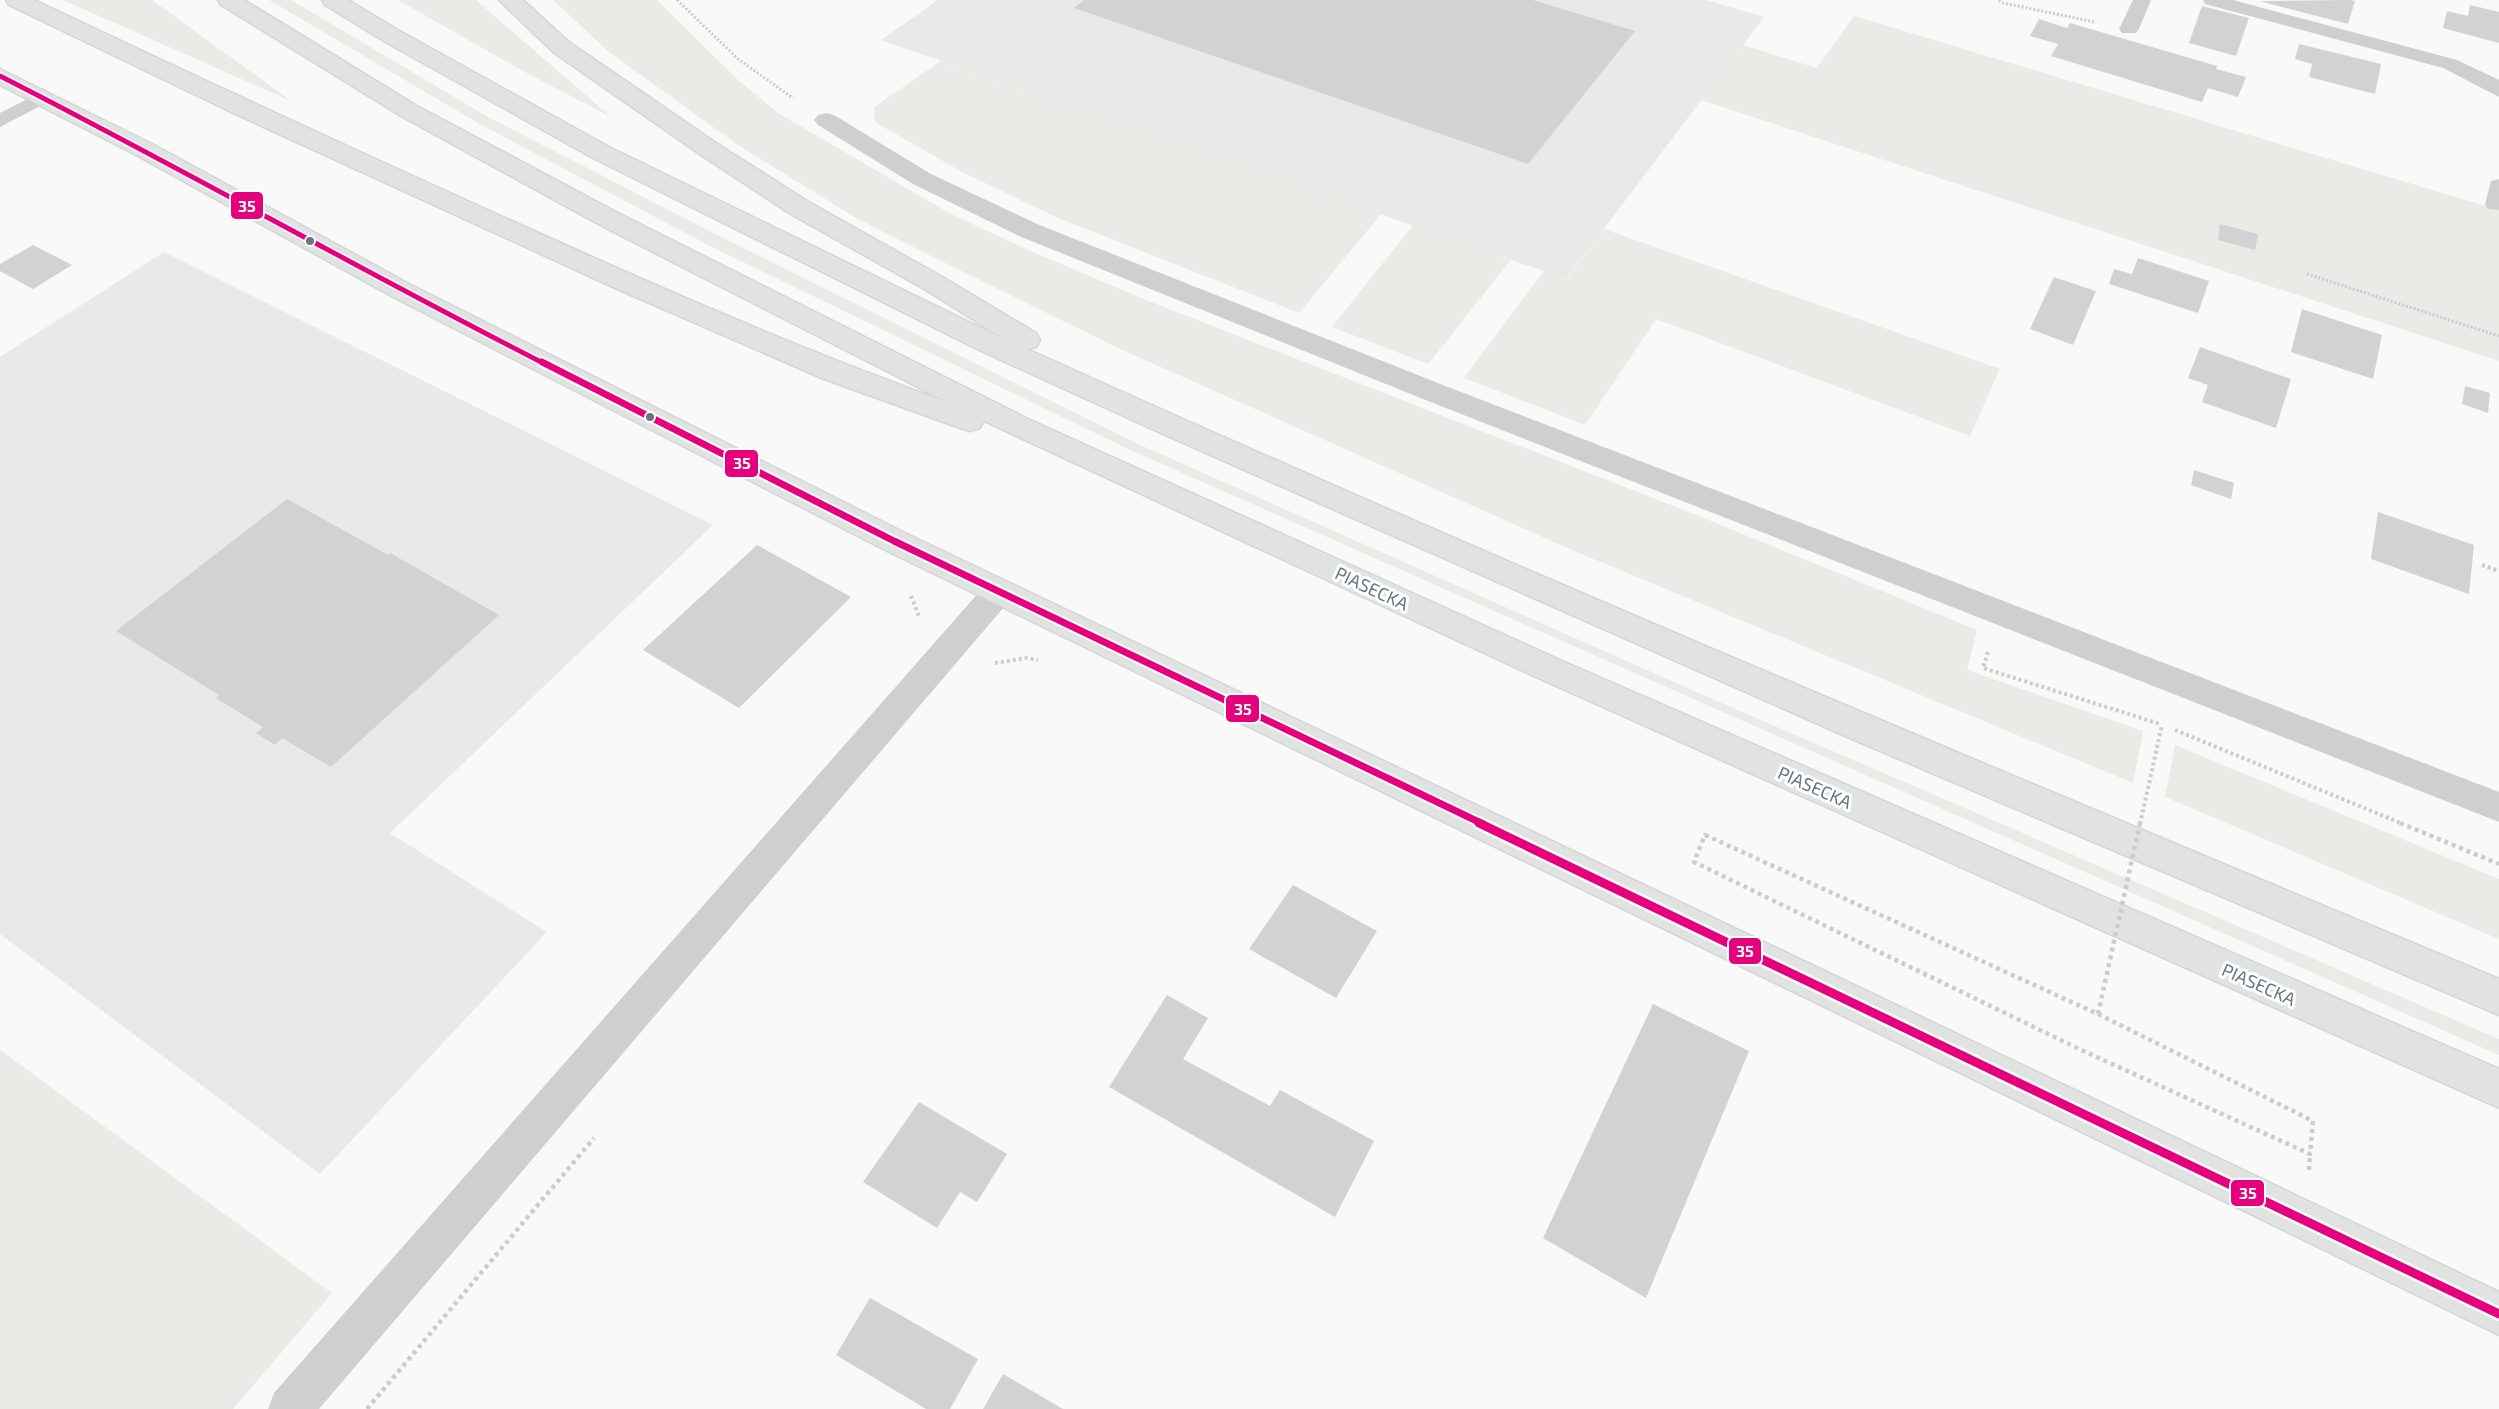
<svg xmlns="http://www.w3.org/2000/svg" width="2499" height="1409" viewBox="0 0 2499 1409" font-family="'Exo 2',sans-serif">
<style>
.built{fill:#e8e9e9}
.green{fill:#e8ebe6}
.building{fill:#d0d2d3}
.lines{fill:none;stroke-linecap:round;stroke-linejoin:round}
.secondary-casing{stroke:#d5d6d7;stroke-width:3}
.highway-casing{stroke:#d5d6d6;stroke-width:3}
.path-far2{stroke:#cbcccd;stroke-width:3;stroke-dasharray:2 2;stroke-linecap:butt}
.path-far1{stroke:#cbcccd;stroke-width:4;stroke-dasharray:3 3;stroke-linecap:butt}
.path{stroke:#cbcccd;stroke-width:4.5;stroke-dasharray:4 4;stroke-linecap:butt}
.lane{fill:#cecfd0;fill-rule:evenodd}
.street{fill:#cecfd0;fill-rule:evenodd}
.secondary{fill:#e1e2e2;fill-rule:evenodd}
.highway{fill:#e1e2e2;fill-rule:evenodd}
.path-bridge-far1{stroke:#cbcccd;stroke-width:4;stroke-dasharray:3 3;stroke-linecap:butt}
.path-bridge{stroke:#cbcccd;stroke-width:4.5;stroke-dasharray:4 4;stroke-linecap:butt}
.bus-1-far2-casing{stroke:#fff;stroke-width:8}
.bus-1-far1-casing{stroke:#fff;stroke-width:11}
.bus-1-casing{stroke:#fff;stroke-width:14}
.bus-1-far2{stroke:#e5007d;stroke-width:5}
.bus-1-far1{stroke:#e5007d;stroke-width:7}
.bus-1{stroke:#e5007d;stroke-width:9}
.bus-dot{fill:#657683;stroke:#fff;stroke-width:2}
.labels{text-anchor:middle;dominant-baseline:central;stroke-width:6;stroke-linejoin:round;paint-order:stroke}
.street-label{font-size:18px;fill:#657683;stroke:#fff}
.line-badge{stroke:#fff;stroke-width:2}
.badge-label{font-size:16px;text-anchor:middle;font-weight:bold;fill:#fff}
</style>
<rect width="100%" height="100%" fill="#f9f9f9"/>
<g class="built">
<path d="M938,0H1706L1764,17L1566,279L881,40Z"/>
<path d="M164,252L713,525L390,833L547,932L320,1174L0,934V357Z"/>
</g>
<g class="green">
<path d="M63,0H152L291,101Z"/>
<path d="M269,0H291L488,117L725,239L1138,444L1710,698L2499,1039V1055L1128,449L710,246L478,123Z"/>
<path d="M398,0H476L611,117L519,69Z"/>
<path d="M553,0H657L738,80L778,113L949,213L1028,250L1151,302L1689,512L1977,630L1967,670L2143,731L2133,783L1572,550L1118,348L935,258L856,218L738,145L609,52Z"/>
<path d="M1854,16L2499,210V361L1701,100L1743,45L1817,68Z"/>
<path d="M941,61L1381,214L1299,313L1058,218L962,172L875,122L874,107Z"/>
<path d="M1413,225L1511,260L1428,364L1332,327Z"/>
<path d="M1604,229L2000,369L1970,436L1656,319L1585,425L1464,378L1544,271L1567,279Z"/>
<path d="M2175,745L2499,879V939L2165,797Z"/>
<path d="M0,1050L332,1293L233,1409H0Z"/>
</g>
<g class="building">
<path d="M1084,0H1533L1635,31L1528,164L1074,8Z"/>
<path d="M2350,0L2355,1L2348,24L2259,1Z"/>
<path d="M2470,5L2499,12V43L2443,28L2447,11L2468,16Z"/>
<path d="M2202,6L2249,18L2236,56L2189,43Z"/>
<path d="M2039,19L2067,28L2070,23L2217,66L2216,69L2246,77L2238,97L2208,88L2202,102L2051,56L2058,44L2030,36Z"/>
<path d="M2299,44L2381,64L2375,94L2309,77L2312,64L2295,59Z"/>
<path d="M2220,224L2258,234L2255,250L2218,240Z"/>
<path d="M33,245L72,265L33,289L0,271V264Z"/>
<path d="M2138,258L2209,281L2198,313L2109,284L2114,269L2132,274Z"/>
<path d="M2054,277L2096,291L2073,345L2030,329Z"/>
<path d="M2302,309L2382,335L2373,379L2291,352Z"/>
<path d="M2200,347L2291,379L2276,428L2202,402L2208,385L2188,378Z"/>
<path d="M2465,386L2490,393L2488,413L2462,404Z"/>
<path d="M2194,470L2234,483L2231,499L2191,485Z"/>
<path d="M287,499L388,555L390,553L499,615L331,767L282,738L275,745L256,733L263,727L216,698L219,695L116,631Z"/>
<path d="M2378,512L2474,545L2469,594L2371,559Z"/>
<path d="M757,545L851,597L739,708L643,650Z"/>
<path d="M1293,885L1377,931L1336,998L1249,949Z"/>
<path d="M1167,995L1208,1018L1183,1059L1270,1106L1280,1090L1374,1141L1335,1217L1109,1087Z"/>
<path d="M1653,1004L1749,1051L1646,1298L1543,1238Z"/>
<path d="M919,1102L1007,1154L977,1202L960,1192L937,1228L863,1182Z"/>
<path d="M870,1298L978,1359L950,1409H926L836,1355Z"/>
<path d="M1003,1374L1063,1409H983Z"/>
</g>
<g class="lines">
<defs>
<path id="secondary" d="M0,69L154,145L411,285L905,533L2499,1292V1335L883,549L393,297L136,155L0,85Z"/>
<g id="highway">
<path d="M6,0H34C190,74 346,146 503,217C649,283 796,348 947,402L600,225L401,116L221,5L218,0H244L417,106L618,213L1026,418L1560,660L2499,1069V1108L1538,678L984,421L980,428L970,431L960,428L824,379L615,288L231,112L9,5Z"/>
<path d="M322,0H348L398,30L609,147L1004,339L926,290L789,213L701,155L553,52L499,0H523L569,42L719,145L807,201L944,278L1036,333L1040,340L1036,347L1027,349C1513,569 2006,773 2499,979V1015L1852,739L1154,430L979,350L591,157L382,40L325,5Z"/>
</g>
</defs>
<use href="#secondary" class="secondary-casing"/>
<use href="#highway" class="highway-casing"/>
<g class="path-far2">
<path d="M677,0L738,59L793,98"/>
<path d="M1999,0L2003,3L2095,22"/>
<path d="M2307,274L2499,336"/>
</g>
<g class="path-far1">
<path d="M2482,565L2499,571"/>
<path d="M911,596L919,616"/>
<path d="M1988,652L1983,668L2160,724"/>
<path d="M995,663L1027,658L1038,660"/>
<path d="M2175,730L2403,824"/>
</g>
<g class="path">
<path d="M2400,823L2499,864"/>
<path d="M1705,835L2098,1014L2313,1121L2310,1154L2079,1049L1694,862Z"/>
<path d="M2309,1170L2310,1154"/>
<path d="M367,1409L594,1138"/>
</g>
<g class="lane">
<path d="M2133,0H2151L2139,29L2136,33H2122L2119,29Z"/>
<path d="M2203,0H2233L2457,60L2499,80V97L2443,68L2205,4Z"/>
<path d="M43,91L50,93L53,97L50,101L0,127V113Z"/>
<path d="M2499,179V210L2488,209L2485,204L2491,181Z"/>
</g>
<g class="street">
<path d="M826,113L834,115L931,174L1037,224L1443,385L2499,792V822L1423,399L1019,236L913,184L818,125L814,120L818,115Z"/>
<path d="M999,579L1010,582L1015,591L1010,600L319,1409H268L274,1393L988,582Z"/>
</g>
<use href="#secondary" class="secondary"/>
<use href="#highway" class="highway"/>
<path class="path-bridge-far1" d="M2140,824L2162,725"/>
<path class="path-bridge" d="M2098,1014L2140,823"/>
<defs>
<path id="bus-1-far2" d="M0,76C183,169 362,271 545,364"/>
<path id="bus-1-far1" d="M542,362L894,541L1483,824"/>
<path id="bus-1" d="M1479,823L2499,1314"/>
</defs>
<use href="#bus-1-far2" class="bus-1-far2-casing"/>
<use href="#bus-1-far1" class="bus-1-far1-casing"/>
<use href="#bus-1" class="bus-1-casing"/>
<use href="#bus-1-far2" class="bus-1-far2"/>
<use href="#bus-1-far1" class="bus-1-far1"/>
<use href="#bus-1" class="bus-1"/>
</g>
<g class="bus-dot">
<circle cx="310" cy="241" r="5"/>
<circle cx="650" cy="417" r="5"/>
</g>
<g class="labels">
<g class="street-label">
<text transform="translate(1372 588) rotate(25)">PIASECKA</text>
<text transform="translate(1815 787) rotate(24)">PIASECKA</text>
<text transform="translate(2259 984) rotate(24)">PIASECKA</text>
</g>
</g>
<g class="line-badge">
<rect x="230" y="191" width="34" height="29" rx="6" fill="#e5007d"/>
<rect x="724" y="449" width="35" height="29" rx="6" fill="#e5007d"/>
<rect x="1225" y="694" width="35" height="29" rx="6" fill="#e5007d"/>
<rect x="1728" y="937" width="34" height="28" rx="6" fill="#e5007d"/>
<rect x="2230" y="1179" width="35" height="28" rx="6" fill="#e5007d"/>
</g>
<g class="badge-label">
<text x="247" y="212">35</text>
<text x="742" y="469">35</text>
<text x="1243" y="715">35</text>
<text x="1745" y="957">35</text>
<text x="2248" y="1199">35</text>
</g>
</svg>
